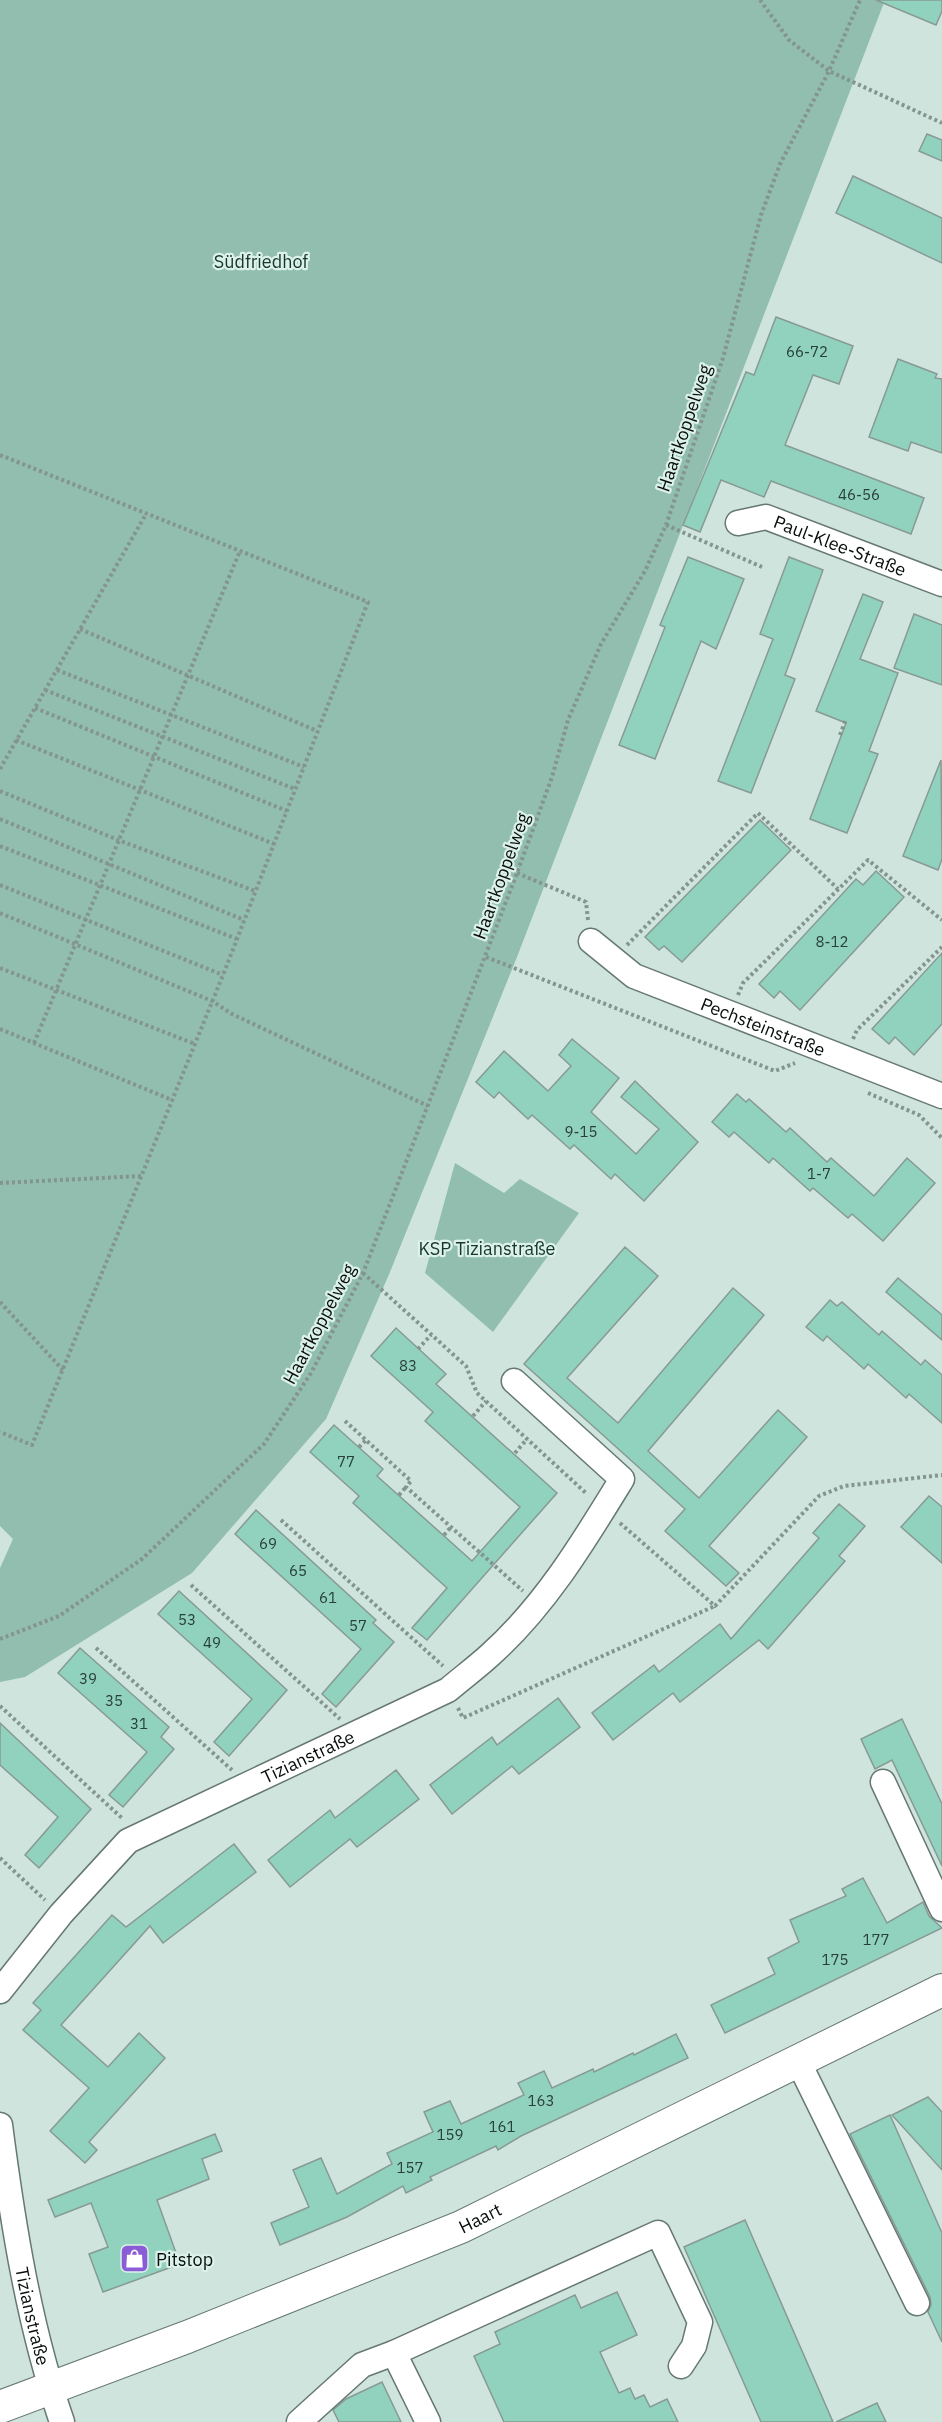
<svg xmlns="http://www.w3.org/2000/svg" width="942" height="2422" viewBox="0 0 942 2422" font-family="'IBM Plex Sans',sans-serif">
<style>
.green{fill:#91beaf}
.building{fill:#90d2be;stroke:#879a94;stroke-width:1.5}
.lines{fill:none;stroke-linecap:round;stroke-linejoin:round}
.minor-casing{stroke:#667872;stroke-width:27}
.major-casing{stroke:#667872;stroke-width:34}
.path{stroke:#84948e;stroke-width:4;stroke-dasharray:3 3;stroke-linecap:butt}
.minor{stroke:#fff;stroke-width:24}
.major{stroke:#fff;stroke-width:32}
.labels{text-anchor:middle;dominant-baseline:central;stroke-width:4.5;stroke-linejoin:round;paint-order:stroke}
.number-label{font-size:15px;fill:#293f38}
.park-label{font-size:18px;fill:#15362d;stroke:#dcf1ea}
.street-label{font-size:18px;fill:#070e0c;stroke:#dcf1ea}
.poi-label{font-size:18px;fill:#070e0c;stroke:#dcf1ea;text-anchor:start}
</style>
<rect width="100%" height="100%" fill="#cfe4dd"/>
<g class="green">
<path d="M0,0H885L517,957L390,1272L326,1419L192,1573L25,1677L0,1682V1568L13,1539L0,1526Z"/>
<path d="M455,1163L504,1193L520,1179L579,1213L493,1332L425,1273Z"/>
</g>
<g class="building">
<path d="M876,0H942V11L936,25Z"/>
<path d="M927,134L942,140V161L919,151Z"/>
<path d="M853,176L942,218V263L836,213Z"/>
<path d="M776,317L853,346L839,384L813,375L785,445L924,498L911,534L771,481L764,497L721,480L700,532L683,525L746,372L754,375Z"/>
<path d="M898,359L937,374L935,378L942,379V453L911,442L908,451L869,437Z"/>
<path d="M688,557L744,579L716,649L701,641L655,759L619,745L665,627L660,625Z"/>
<path d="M789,557L823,570L785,675L795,679L751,793L718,781L773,639L760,634Z"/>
<path d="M863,594L883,602L860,659L898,673L869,751L878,754L847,833L810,819L846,723L816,711Z"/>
<path d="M914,614L942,625V685L894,668Z"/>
<path d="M941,760L942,859L938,870L903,856Z"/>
<path d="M760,820L791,850L682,962L664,946L659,950L645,937Z"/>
<path d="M876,871L904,897L800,1010L780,991L774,998L759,984L856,879L863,885Z"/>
<path d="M942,953V1024L914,1055L895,1037L889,1044L872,1029Z"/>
<path d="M572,1039L619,1078L591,1112L636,1154L659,1129L621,1097L635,1081L698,1142L644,1201L615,1174L611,1179L574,1145L570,1149L532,1115L528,1119L499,1092L494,1098L476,1082L504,1051L548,1091L571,1066L559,1055Z"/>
<path d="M737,1094L746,1102L749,1099L786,1132L790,1128L827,1162L831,1158L874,1196L907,1158L935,1183L883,1241L852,1214L848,1218L813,1188L810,1191L773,1158L769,1163L734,1132L729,1137L712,1122Z"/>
<path d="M625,1247L658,1276L567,1378L618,1423L733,1288L764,1315L648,1451L699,1498L778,1410L807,1437L709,1546L739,1573L726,1586L665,1531L685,1509L524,1364Z"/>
<path d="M898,1278L942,1315V1340L886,1292Z"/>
<path d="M830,1300L837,1306L842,1302L879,1335L882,1331L921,1365L925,1360L942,1375V1423L909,1394L906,1398L868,1364L864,1369L827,1336L823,1341L806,1327Z"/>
<path d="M396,1328L446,1374L436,1384L557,1493L427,1640L412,1628L447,1588L353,1503L359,1496L310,1452L334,1425L383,1469L377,1476L472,1561L520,1507L425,1421L433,1412L371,1356Z"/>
<path d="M929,1496L942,1507V1563L901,1527Z"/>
<path d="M839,1504L865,1526L839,1556L845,1561L768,1649L759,1640L680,1702L673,1693L613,1740L592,1713L654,1665L659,1672L720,1624L731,1639L819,1538L813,1533Z"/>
<path d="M256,1510L376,1620L373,1623L394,1642L336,1707L322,1694L361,1649L235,1534Z"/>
<path d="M179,1591L287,1690L229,1756L214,1742L252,1699L158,1614Z"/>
<path d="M80,1648L169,1727L161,1737L174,1749L123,1807L109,1795L147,1752L58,1673Z"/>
<path d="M558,1698L580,1727L519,1774L512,1766L452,1814L430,1785L492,1737L497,1745Z"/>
<path d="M902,1719L942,1804V1866L892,1760L875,1769L861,1739Z"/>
<path d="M0,1723L91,1809L39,1868L25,1855L58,1817L0,1765Z"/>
<path d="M396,1770L419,1799L357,1847L350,1839L290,1887L268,1860L330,1810L335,1818Z"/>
<path d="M234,1844L256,1872L163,1943L150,1926L61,2025L108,2067L139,2033L165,2058L89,2142L97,2150L85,2163L50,2131L89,2088L23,2030L41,2010L33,2003L112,1915L126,1927Z"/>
<path d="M863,1878L887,1923L923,1902L929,1916L942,1928L725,2033L711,2005L775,1974L768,1958L799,1942L790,1920L846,1896L842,1889Z"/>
<path d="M676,2034L688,2058L521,2136L498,2150L496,2146L430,2177L432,2180L406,2193L403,2186L347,2217L280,2245L271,2223L309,2207L293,2170L321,2158L337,2194L392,2164L387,2153L433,2132L424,2112L450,2101L461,2124L524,2095L518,2083L544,2071L552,2088L593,2069L594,2072L633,2053L634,2055Z"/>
<path d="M928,2097L942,2112V2170L892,2115Z"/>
<path d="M890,2115L942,2233V2342L928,2312L931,2305L930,2297L850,2134Z"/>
<path d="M215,2134L222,2151L202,2159L209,2179L157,2200L180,2264L103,2292L89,2254L108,2247L91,2203L55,2217L48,2200Z"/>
<path d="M745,2220L833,2422H761L684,2247Z"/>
<path d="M617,2292L637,2335L600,2352L619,2393L630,2388L635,2399L644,2395L650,2407L667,2399L678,2422H504L474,2356L500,2344L495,2332L575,2295L581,2308Z"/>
<path d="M382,2382L401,2422H339L333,2410L346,2399Z"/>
<path d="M877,2403L886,2422H836Z"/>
</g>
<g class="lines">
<defs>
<g id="minor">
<path id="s1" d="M738,523L766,517L942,584"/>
<path id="s2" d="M591,941L634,976L942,1096"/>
<path d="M883,1782L942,1909"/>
<path id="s3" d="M0,1991L61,1914L128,1841L448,1690C462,1678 477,1667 490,1655C545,1606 584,1541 622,1479L514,1381"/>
<path d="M799,2063L917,2303"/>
<path id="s4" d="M0,2125C13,2225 29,2326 62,2422"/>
<path d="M394,2353L428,2422"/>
<path d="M299,2422L362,2365L394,2353L658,2233L700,2322L694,2346L681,2366"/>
</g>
<g id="major">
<path id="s5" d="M0,2407L187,2337L461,2227L942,1990"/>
</g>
</defs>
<use href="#minor" class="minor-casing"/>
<use href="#major" class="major-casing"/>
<g class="path">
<path d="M760,0L789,40L829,71L942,123"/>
<path d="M0,455L368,602L223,975L32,1445L0,1432"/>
<path d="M666,525L762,567"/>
<path d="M80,629L317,731"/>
<path d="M57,670L304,767"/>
<path d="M45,690L295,789"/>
<path d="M35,708L287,811"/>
<path d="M840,735L846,719"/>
<path d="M16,740L274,844"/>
<path d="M0,769L146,514"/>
<path d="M0,791L118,840L255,891"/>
<path d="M0,819L244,920"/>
<path d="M0,846L237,939"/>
<path d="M517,873L586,902L588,920"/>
<path d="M0,885L223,975"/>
<path d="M0,913L212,1001L232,1014L428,1106"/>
<path d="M627,945L758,813L838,889"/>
<path d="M486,957L775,1071L795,1063"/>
<path d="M0,968L195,1044"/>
<path d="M738,995L743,983L868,860L942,920"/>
<path d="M0,1029L172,1100"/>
<path d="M853,1039L857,1030L942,947"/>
<path d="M34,1043L240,551"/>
<path d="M868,1093L919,1115L942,1138"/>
<path d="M0,1183L141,1176"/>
<path d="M363,1273L466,1366L477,1393L587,1494"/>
<path d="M0,1302L63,1370"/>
<path d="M418,1349L431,1335"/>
<path d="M473,1416L486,1401"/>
<path d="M345,1421L411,1481L406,1487L523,1591"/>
<path d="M359,1447L366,1440"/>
<path d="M515,1453L527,1439"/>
<path d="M399,1495L406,1487"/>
<path d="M281,1520L443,1666"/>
<path d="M620,1523L715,1606L819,1496L844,1486L942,1475"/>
<path d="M444,1535L451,1527"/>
<path d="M191,1585L340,1719"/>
<path d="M0,1639L59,1616L142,1559L264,1444L311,1373L363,1273L393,1196L517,873L552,777L568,720L601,644L645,571L666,525L723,358L761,215L780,164L829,71L860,0"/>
<path d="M96,1648L232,1770"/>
<path d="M0,1706L123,1819"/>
<path d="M458,1708L463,1718L715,1606"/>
<path d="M0,1858L45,1900"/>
</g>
<use href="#minor" class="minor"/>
<use href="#major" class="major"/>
</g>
<defs>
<symbol id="shop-square" viewBox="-11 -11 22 22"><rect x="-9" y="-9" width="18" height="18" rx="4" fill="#8a5dd6" stroke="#dcf1ea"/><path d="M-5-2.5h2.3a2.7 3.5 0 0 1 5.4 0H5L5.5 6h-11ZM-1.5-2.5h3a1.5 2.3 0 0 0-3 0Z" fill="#fff"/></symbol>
</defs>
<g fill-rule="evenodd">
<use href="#shop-square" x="118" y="2242" width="33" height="33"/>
</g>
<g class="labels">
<g class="number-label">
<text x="807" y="351">66-72</text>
<text x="859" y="494">46-56</text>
<text x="832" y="941">8-12</text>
<text x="581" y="1131">9-15</text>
<text x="819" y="1173">1-7</text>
<text x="408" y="1365">83</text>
<text x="346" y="1461">77</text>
<text x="268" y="1543">69</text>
<text x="298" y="1570">65</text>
<text x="328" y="1597">61</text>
<text x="187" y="1619">53</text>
<text x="358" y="1625">57</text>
<text x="212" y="1642">49</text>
<text x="88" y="1678">39</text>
<text x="114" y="1700">35</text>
<text x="139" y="1723">31</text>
<text x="876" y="1939">177</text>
<text x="835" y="1959">175</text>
<text x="541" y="2100">163</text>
<text x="502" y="2126">161</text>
<text x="450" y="2134">159</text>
<text x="410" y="2167">157</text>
</g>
<g class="park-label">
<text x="261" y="261">Südfriedhof</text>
<text x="487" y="1248">KSP Tizianstraße</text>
</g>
<g class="street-label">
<text transform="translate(684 428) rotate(-71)">Haartkoppelweg</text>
<text stroke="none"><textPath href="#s1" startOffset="108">Paul-Klee-Straße</textPath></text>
<text transform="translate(501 876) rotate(-70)">Haartkoppelweg</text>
<text stroke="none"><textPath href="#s2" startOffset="194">Pechsteinstraße</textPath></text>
<text transform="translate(319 1324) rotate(-62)">Haartkoppelweg</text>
<text stroke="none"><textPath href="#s3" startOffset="396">Tizianstraße</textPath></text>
<text stroke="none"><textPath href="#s5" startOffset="516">Haart</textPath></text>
<text stroke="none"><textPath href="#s4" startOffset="194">Tizianstraße</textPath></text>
</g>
<g class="poi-label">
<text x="156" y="2259">Pitstop</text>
</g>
</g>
</svg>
